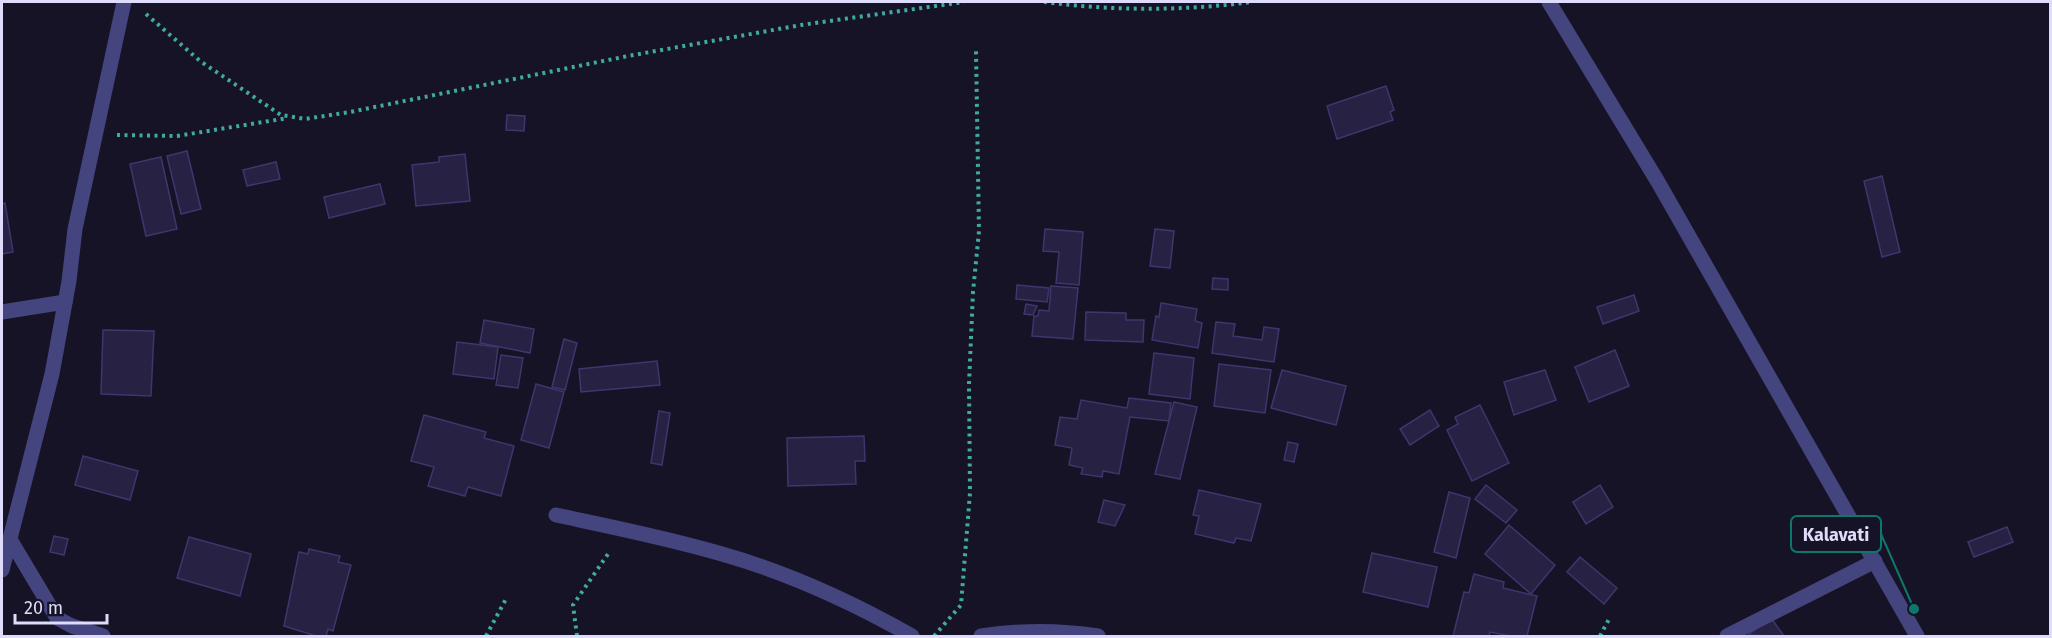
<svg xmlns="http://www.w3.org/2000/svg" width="2052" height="638" viewBox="0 0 2052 638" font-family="'Fira Sans',sans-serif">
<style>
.building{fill:#272144;stroke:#3f366d;stroke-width:1.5}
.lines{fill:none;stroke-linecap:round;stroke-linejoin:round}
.path{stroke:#40aaa0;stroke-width:4;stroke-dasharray:3 4.5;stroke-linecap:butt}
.street{stroke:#44447e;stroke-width:15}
.leader{fill:none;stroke:#0f766e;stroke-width:2}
.callout-dot{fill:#0f766e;stroke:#151325;stroke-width:2}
.callout{fill:#151325;stroke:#0f766e;stroke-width:2}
.callout-label{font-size:18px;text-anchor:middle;font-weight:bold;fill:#dedcfa}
</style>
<rect width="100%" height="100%" fill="#151325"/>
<g class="building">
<path d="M1386,86L1394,110L1390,112L1393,120L1337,139L1327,106Z"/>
<path d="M507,115L525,116L524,131L506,130Z"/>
<path d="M187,151L201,209L181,214L167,156Z"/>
<path d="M465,154L470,201L416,206L412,165L439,162V157Z"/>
<path d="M161,157L177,229L146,236L130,164Z"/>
<path d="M276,162L280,179L247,186L243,170Z"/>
<path d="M1882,176L1900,252L1882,257L1864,181Z"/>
<path d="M380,184L385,204L329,218L324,197Z"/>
<path d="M5,203L13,252L2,254V204Z"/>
<path d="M1045,229L1083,232L1079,285L1056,283L1059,252L1043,251Z"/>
<path d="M1155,229L1174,231L1170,268L1150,266Z"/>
<path d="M1213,278L1228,279V290L1212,289Z"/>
<path d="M1017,285L1049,288L1047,302L1016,299Z"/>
<path d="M1051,286L1078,288L1073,339L1032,336L1034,316H1038L1039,310L1049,311Z"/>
<path d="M1634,295L1639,311L1603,324L1597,307Z"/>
<path d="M1161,303L1197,309L1195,321L1202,323L1198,348L1152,340L1156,316L1159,317Z"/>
<path d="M1026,304L1037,306L1033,315L1024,314Z"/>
<path d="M1086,312L1126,313V320H1144L1143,342L1085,340Z"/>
<path d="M484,320L534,329L530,353L480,343Z"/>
<path d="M1216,322L1235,324L1233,336L1262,340L1264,327L1279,329L1274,362L1212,353Z"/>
<path d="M103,330L154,331L151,396L101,394Z"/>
<path d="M564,339L577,343L565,390L552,387Z"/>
<path d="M457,342L498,347L494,379L453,374Z"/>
<path d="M1615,350L1629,386L1589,402L1575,367Z"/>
<path d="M1154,353L1194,358L1190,399L1149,394Z"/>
<path d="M501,355L523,358L518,388L496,385Z"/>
<path d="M657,361L660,385L581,392L579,369Z"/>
<path d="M1219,364L1271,370L1265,413L1214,406Z"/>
<path d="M1282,370L1346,386L1336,425L1271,408Z"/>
<path d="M1545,370L1556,400L1514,415L1504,382Z"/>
<path d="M536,384L564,392L549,448L521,440Z"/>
<path d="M1129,398L1171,403L1169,421L1130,417L1119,474L1103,471L1102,477L1081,474L1083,468L1069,465L1072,448L1055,445L1060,417L1077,419L1081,400L1127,408Z"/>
<path d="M1174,402L1197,407L1180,479L1155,474Z"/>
<path d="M1480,405L1509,463L1472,481L1447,430L1458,424L1455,417Z"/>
<path d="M1430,410L1439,426L1410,445L1400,429Z"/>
<path d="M659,411L670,413L662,465L651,463Z"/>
<path d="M424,415L486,432L484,438L514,446L501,496L468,487L465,496L428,486L434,467L411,461Z"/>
<path d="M864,436L865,461H855L856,484L788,486L787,438Z"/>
<path d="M1288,442L1298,444L1294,462L1284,460Z"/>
<path d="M83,456L138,471L130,500L75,485Z"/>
<path d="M1486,485L1517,510L1506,523L1475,499Z"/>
<path d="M1600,485L1613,507L1586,524L1573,502Z"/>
<path d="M1199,490L1261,504L1251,541L1236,538L1234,543L1195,534L1199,516L1193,515Z"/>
<path d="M1449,492L1470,498L1456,558L1434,552Z"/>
<path d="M1104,500L1125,505L1115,526L1098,522Z"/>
<path d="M1509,525L1555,565L1531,594L1485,554Z"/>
<path d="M2007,527L2013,542L1974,557L1968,542Z"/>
<path d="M54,536L68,539L64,555L50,552Z"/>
<path d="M189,537L251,554L240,596L177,578Z"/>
<path d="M309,549L340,556L338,562L351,565L333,631L328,629L326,636H316L284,626L299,552L308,554Z"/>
<path d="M1372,553L1437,567L1428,607L1363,592Z"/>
<path d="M1580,557L1617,588L1604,604L1567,572Z"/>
<path d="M1474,574L1504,582L1503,588L1537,596L1527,636H1511L1490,632L1489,636H1453L1464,592L1469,593Z"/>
<path d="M1771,618L1784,636L1748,635Z"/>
</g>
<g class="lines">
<g class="path">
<path d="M1044,2C1114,11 1182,11 1252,2"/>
<path d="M146,14L200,61L281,115L305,119L350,112L628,56L801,25L964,2"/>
<path d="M117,135L177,136L288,118"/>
<path d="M486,636L507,597"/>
<path d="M577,636L573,605L610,551"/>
<path d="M934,636L961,605L970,493L969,384L973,292L979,231L976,51"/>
<path d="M1600,636L1609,619"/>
</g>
<g class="street">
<path d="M1549,2L1658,182L1917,636"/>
<path d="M2,312L65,302"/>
<path d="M556,515C612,527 668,538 722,554C789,573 852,602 912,636"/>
<path d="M11,541L57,618L72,626L103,636"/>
<path d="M2,570L52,374L69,281L75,229L124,2"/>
<path d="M981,636C1020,630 1059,630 1098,636"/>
<path d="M1727,636L1875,561"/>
</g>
</g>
<path class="leader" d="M1914 609L1881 534"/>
<circle class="callout-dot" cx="1914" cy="609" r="6"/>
<rect class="callout" x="1791" y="516" width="90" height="36" rx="6"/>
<g class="callout-label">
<text x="1836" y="541">Kalavati</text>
</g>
<rect width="2052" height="638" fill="none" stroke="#dedcfa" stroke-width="6"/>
<path d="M15 614v9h92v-9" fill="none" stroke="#dedcfa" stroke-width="3"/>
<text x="24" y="614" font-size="18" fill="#dedcfa" stroke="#151325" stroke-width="4.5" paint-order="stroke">20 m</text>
</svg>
